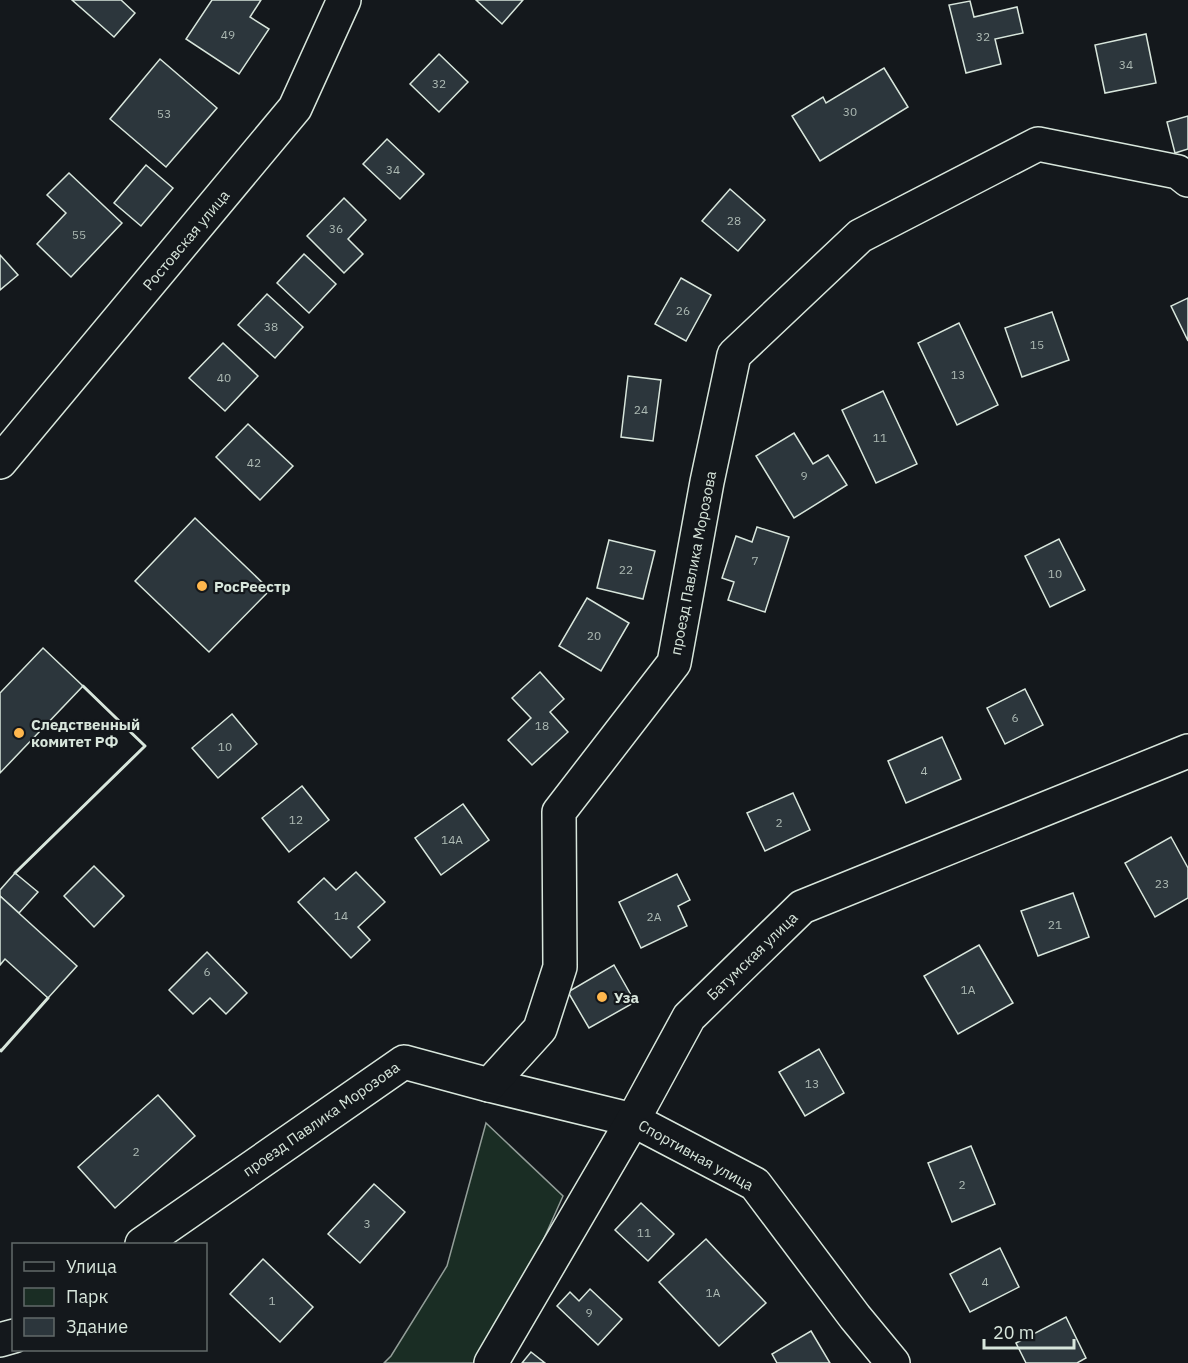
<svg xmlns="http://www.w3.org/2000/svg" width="1188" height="1363" viewBox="0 0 1188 1363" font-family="'IBM Plex Sans',sans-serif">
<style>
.green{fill:#1a2d24;stroke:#939e99;stroke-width:1.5}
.building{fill:#2c363c;stroke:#d8e6dc;stroke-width:1.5}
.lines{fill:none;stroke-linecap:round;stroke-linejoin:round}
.minor-casing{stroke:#d8e6dc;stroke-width:36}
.minor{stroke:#14181c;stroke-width:33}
.wall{stroke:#d8e6dc;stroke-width:3}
.poi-dot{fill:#ffb74d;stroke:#14181c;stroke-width:2}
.labels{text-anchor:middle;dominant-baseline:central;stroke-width:4.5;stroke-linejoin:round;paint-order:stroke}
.number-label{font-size:12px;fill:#adbab4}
.street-label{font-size:15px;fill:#d8e6dc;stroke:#14181c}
.poi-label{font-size:15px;font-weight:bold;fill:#d8e6dc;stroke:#14181c;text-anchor:start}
</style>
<rect width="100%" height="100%" fill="#14181c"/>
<path class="green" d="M486,1123L563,1196L520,1292L476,1363H384L391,1356L447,1266Z"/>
<g class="building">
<path d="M72,0H121L135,13L114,37Z"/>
<path d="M212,0H261L250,17L269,29L239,74L186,39Z"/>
<path d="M476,0H523L502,24Z"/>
<path d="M970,1L974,17L1017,7L1023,33L995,39L1001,64L966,73L949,5Z"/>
<path d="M1146,34L1156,83L1105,93L1095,45Z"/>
<path d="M439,54L468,82L439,112L410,84Z"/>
<path d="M160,59L217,108L166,167L110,119Z"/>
<path d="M884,68L908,107L820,161L792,116L823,97L826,103Z"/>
<path d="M1188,116V149L1175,153L1167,122Z"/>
<path d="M387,139L424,174L400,199L363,164Z"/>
<path d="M146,165L173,188L141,226L114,203Z"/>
<path d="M69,173L122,223L71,277L37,244L66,213L47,195Z"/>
<path d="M730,189L765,220L738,251L702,221Z"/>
<path d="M344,198L366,220L348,239L363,254L344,273L307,236Z"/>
<path d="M304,254L336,284L309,313L277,283Z"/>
<path d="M0,255L18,275L0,290Z"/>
<path d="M681,278L711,295L686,341L655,324Z"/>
<path d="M267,294L303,327L275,358L238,325Z"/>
<path d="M1188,298V341L1171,306Z"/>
<path d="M1052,312L1069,360L1022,377L1005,328Z"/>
<path d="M959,323L998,405L957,425L918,343Z"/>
<path d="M223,343L258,376L225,411L189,378Z"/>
<path d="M628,376L661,380L653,441L621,437Z"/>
<path d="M883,391L917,464L876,483L842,410Z"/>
<path d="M248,424L293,466L260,500L216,457Z"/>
<path d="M794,433L813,464L828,455L847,485L794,518L756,456Z"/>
<path d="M195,518L270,590L209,652L135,581Z"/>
<path d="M757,527L789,537L765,612L728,600L734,582L722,578L736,536L752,542Z"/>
<path d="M1059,539L1085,590L1050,607L1025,556Z"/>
<path d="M609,540L655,551L643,599L597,588Z"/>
<path d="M587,598L629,623L601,671L559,646Z"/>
<path d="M43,648L83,686L0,773V693Z"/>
<path d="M540,672L564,699L550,712L568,732L532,765L508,740L531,718L512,698Z"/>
<path d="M1025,689L1043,725L1005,744L987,708Z"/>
<path d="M232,714L257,744L218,778L192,748Z"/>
<path d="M942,737L961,779L906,803L888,761Z"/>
<path d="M302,786L329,820L289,852L262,818Z"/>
<path d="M793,793L810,830L765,851L747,813Z"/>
<path d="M463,804L489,840L441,875L415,838Z"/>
<path d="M1171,837L1188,868V898L1155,917L1125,863Z"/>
<path d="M94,866L124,896L94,927L64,896Z"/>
<path d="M356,872L385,902L358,927L370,940L351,958L298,902L324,878L336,890Z"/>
<path d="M15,873L38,892L19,913L0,896V890Z"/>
<path d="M677,874L690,900L678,906L687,926L641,948L619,902Z"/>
<path d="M1073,893L1089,937L1038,956L1021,911Z"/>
<path d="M0,896L77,966L48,998L5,959L0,965Z"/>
<path d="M979,945L1013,1003L958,1034L924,976Z"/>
<path d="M207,952L247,993L226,1014L210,998L193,1014L169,990Z"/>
<path d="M614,965L635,1002L589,1028L568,992Z"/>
<path d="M819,1049L844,1093L805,1116L779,1072Z"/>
<path d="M158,1095L195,1136L115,1208L78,1167Z"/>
<path d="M971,1146L995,1204L952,1222L928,1163Z"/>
<path d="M374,1184L405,1212L360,1263L328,1234Z"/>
<path d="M641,1203L674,1234L648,1261L615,1230Z"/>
<path d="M706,1239L766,1303L719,1346L659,1282Z"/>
<path d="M1000,1248L1019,1287L970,1312L950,1274Z"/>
<path d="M263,1259L313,1307L280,1342L230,1294Z"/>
<path d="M590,1289L622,1319L598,1345L557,1306L570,1292L579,1301Z"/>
<path d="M1066,1317L1086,1358L1077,1363H1026L1016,1343Z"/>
<path d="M811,1331L830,1363H777L772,1354Z"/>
<path d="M531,1352L545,1363H522Z"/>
</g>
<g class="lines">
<defs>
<g id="minor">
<path d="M0,462L295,108L344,0"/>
<path d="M489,1085L633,1120L755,1184L855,1317L893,1363"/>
<path d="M142,1244L404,1062L489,1085L540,1029L560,967L559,812L674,663L707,482L734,355L860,236L1038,144L1178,172L1188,180"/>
<path d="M0,1340L14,1336"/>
<path d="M491,1363L633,1120L689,1017L802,907L1188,751"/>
</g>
</defs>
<use href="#minor" class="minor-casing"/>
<use href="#minor" class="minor"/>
<g class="wall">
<path d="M15,873L145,746L83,686"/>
<path d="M0,1050L1,1051L48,998"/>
</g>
</g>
<g class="poi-dot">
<circle cx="202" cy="586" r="6"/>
<circle cx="19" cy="733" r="6"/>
<circle cx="602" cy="997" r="6"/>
</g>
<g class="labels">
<g class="number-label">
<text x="228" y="34">49</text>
<text x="983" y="36">32</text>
<text x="1126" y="64">34</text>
<text x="439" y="83">32</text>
<text x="850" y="111">30</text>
<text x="164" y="113">53</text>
<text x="393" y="169">34</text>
<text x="734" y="220">28</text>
<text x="336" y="228">36</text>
<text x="79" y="234">55</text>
<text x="683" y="310">26</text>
<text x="271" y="326">38</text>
<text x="1037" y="344">15</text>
<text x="958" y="374">13</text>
<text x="224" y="377">40</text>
<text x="641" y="409">24</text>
<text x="880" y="437">11</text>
<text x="254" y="462">42</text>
<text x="804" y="475">9</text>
<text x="755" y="560">7</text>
<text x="626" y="569">22</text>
<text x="1055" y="573">10</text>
<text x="594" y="635">20</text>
<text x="1015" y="717">6</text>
<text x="542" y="725">18</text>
<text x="225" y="746">10</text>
<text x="924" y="770">4</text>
<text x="296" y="819">12</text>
<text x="779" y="822">2</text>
<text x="452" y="839">14А</text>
<text x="1162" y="883">23</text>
<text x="341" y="915">14</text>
<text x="654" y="916">2А</text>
<text x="1055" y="924">21</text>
<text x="207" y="971">6</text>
<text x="968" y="989">1А</text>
<text x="812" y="1083">13</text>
<text x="136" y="1151">2</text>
<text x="962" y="1184">2</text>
<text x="367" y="1223">3</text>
<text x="644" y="1232">11</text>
<text x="985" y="1281">4</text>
<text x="713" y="1292">1А</text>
<text x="272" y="1300">1</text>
<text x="589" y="1312">9</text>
</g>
<g class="street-label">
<text transform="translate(186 240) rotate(-50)">Ростовская улица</text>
<text transform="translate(693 563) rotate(-79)">проезд Павлика Морозова</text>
<text transform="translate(752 956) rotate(-44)">Батумская улица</text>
<text transform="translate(321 1119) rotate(-35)">проезд Павлика Морозова</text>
<text transform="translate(696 1155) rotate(29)">Спортивная улица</text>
</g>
<g class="poi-label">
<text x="214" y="586">РосРеестр</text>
<text x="31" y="724">Следственный<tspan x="31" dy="17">комитет РФ</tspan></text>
<text x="614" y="997">Уза</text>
</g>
</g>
<rect x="12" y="1243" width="195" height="108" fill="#14181c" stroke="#626a69" stroke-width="1.5"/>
<rect x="24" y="1262" width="30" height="9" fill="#14181c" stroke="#626a69" stroke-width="1.5"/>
<text x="66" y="1273" font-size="18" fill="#d8e6dc">Улица</text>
<rect x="24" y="1288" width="30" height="18" fill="#1a2d24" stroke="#626a69" stroke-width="1.5"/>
<text x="66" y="1303" font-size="18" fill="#d8e6dc">Парк</text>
<rect x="24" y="1318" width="30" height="18" fill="#2c363c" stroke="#626a69" stroke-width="1.5"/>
<text x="66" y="1333" font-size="18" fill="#d8e6dc">Здание</text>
<path d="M984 1339v9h90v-9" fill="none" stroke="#d8e6dc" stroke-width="3"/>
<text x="993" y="1339" font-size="18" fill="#d8e6dc" stroke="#14181c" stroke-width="4.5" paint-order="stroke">20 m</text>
</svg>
